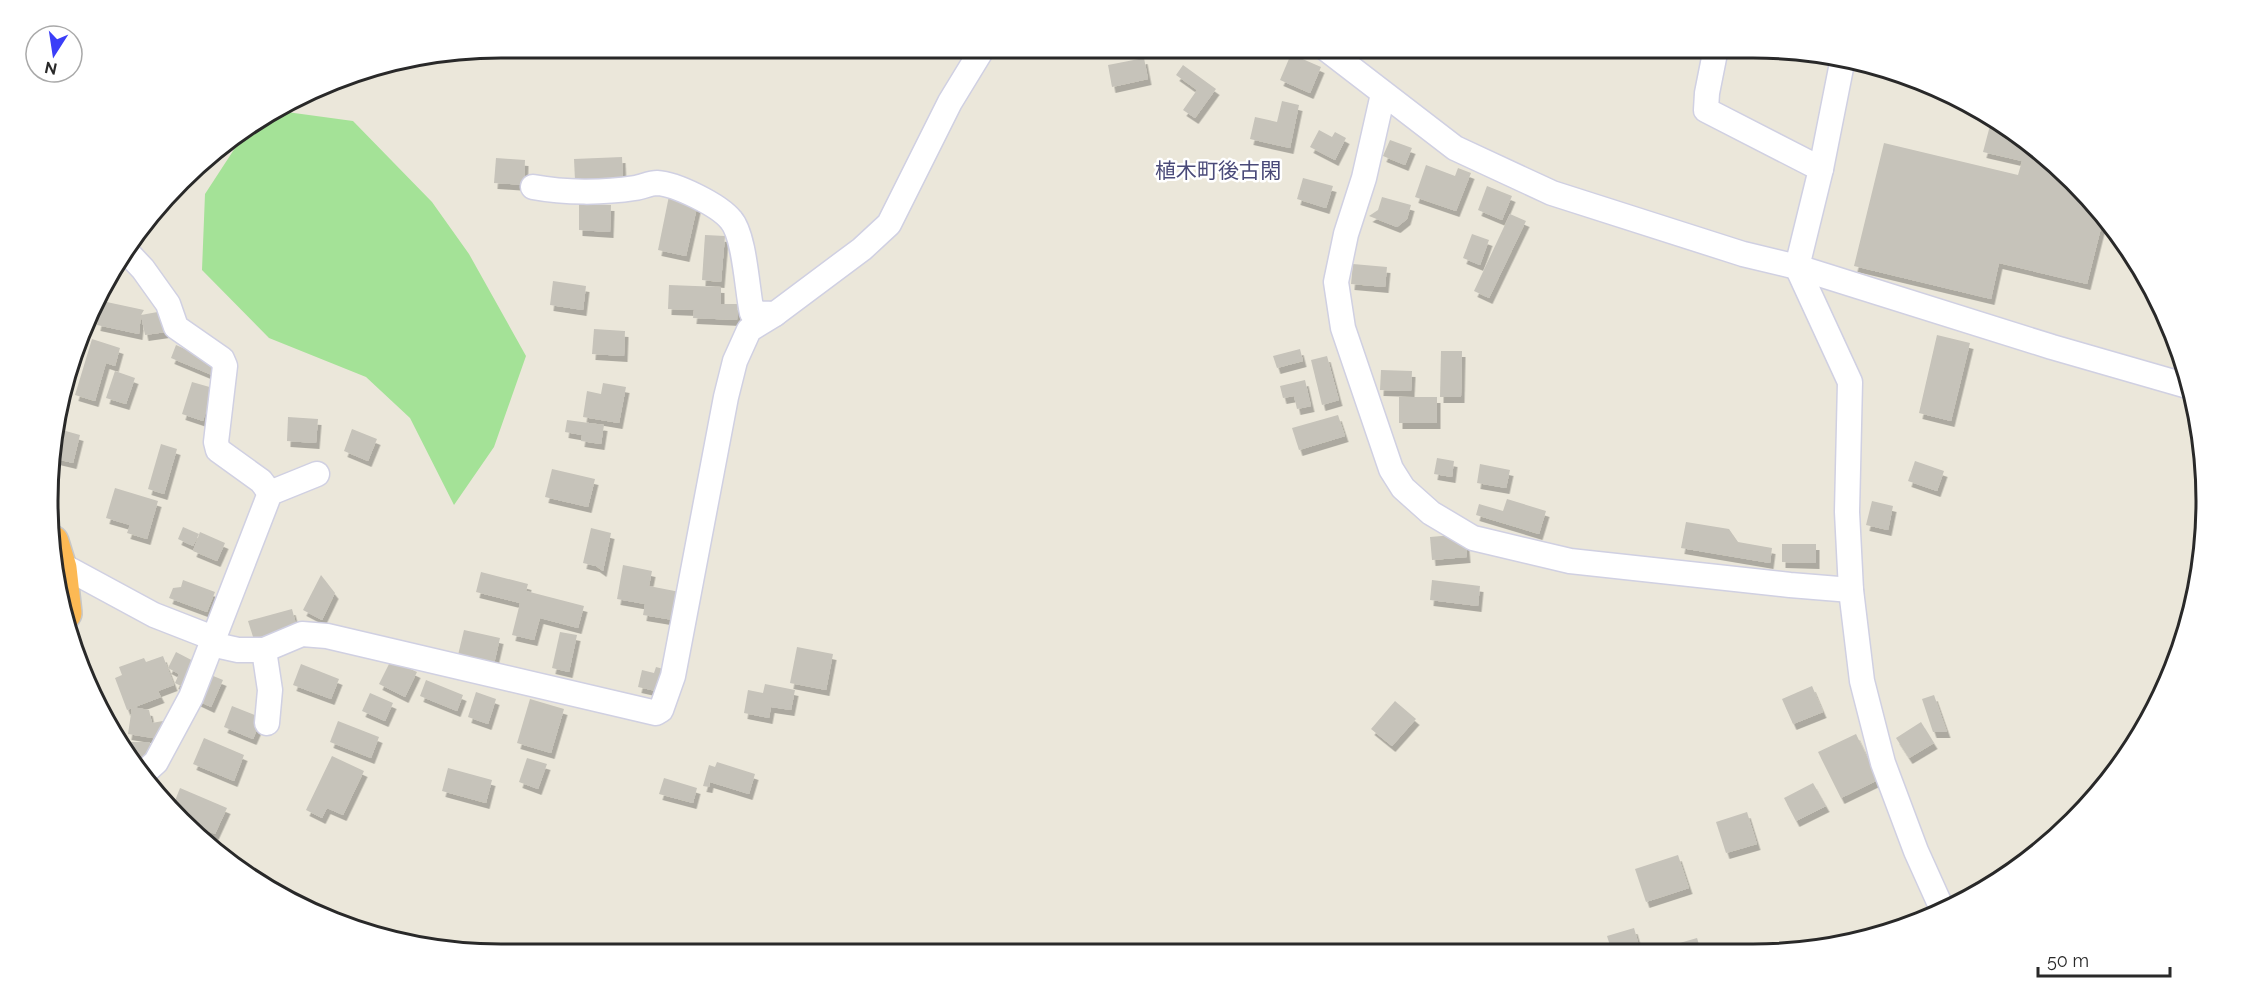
<svg xmlns="http://www.w3.org/2000/svg" width="2254" height="1003" viewBox="0 0 2254 1003" font-family="Raleway,'Noto Sans JP',sans-serif">
<style>
.green{fill:#a4e297}
.building{fill:#c6c3ba;filter:url(#shadow)}
.lines{fill:none;stroke-linecap:round;stroke-linejoin:round}
.minor-casing{stroke:#d0d0e2;stroke-width:27}
.highway-casing{stroke:#c7c7c7;stroke-width:36}
.minor{stroke:#fff;stroke-width:24}
.highway{stroke:#fcb954;stroke-width:33}
.labels{text-anchor:middle;dominant-baseline:central;stroke-width:5;stroke-linejoin:round;paint-order:stroke}
.quarter-label{font-size:21px;fill:#4a4a79;stroke:#fff}
.rim{fill:none;stroke:#292929;stroke-width:3}
</style>
<defs>
<filter id="shadow"><feDropShadow dx="3.5" dy="6" stdDeviation="0" flood-color="#0004"/></filter>
</defs>
<rect width="100%" height="100%" fill="#ebe7da"/>
<path class="green" d="M272,110L353,121L432,202L469,254L526,356L494,447L454,505L410,418L366,377L269,338L202,270L205,194L248,128Z"/>
<g class="building">
<path d="M1291,54L1321,67L1310,93L1280,80Z"/>
<path d="M1144,58L1148,79L1112,87L1108,65Z"/>
<path d="M1183,65L1216,89L1195,118L1183,110L1197,90L1176,75Z"/>
<path d="M1282,101L1299,105L1290,148L1250,139L1255,117L1277,122Z"/>
<path d="M1992,118L2052,161L2104,216L2087,284L1999,263L1991,299L1854,266L1884,143L2018,175L2022,161L1983,152Z"/>
<path d="M1319,130L1332,137L1335,132L1346,138L1335,160L1310,147Z"/>
<path d="M1390,140L1412,148L1405,165L1383,156Z"/>
<path d="M622,157L623,178L575,180L574,159Z"/>
<path d="M496,158L525,160L524,185L494,183Z"/>
<path d="M1426,165L1455,176L1458,168L1471,173L1456,211L1415,197Z"/>
<path d="M1303,178L1333,186L1326,208L1297,199Z"/>
<path d="M1487,186L1512,196L1502,220L1478,210Z"/>
<path d="M669,196L698,203L686,256L658,250Z"/>
<path d="M1382,197L1411,205L1407,219L1397,227L1369,216L1378,210Z"/>
<path d="M579,204L611,205L610,232L579,230Z"/>
<path d="M1510,214L1526,221L1489,298L1474,291Z"/>
<path d="M1472,234L1489,240L1480,265L1463,258Z"/>
<path d="M705,235L725,236L721,282L702,280Z"/>
<path d="M1353,264L1387,267L1385,287L1351,284Z"/>
<path d="M553,281L586,286L583,310L550,305Z"/>
<path d="M669,285L721,287V304H738L737,320L693,318L694,310L668,309Z"/>
<path d="M102,301L144,310L141,315L139,334L97,325Z"/>
<path d="M163,311L166,332L145,335L141,315Z"/>
<path d="M594,329L625,331L624,356L592,354Z"/>
<path d="M1937,335L1970,343L1951,421L1919,413Z"/>
<path d="M92,339L120,348L115,366L106,363L95,401L75,395Z"/>
<path d="M176,345L217,363L212,375L171,358Z"/>
<path d="M1300,349L1303,361L1277,368L1273,356Z"/>
<path d="M1441,351H1462L1461,397H1440Z"/>
<path d="M1327,356L1339,400L1322,405L1311,360Z"/>
<path d="M1381,370L1412,371L1411,391L1380,390Z"/>
<path d="M115,371L135,378L126,404L106,398Z"/>
<path d="M1305,380L1311,406L1297,409L1294,396L1283,398L1280,386Z"/>
<path d="M192,382L213,388L203,421L182,414Z"/>
<path d="M603,383L626,387L619,423L583,417L587,391L601,394Z"/>
<rect x="1399" y="397" width="38" height="26"/>
<path d="M1338,415L1345,436L1299,450L1292,428Z"/>
<path d="M288,417L318,419L316,443L287,441Z"/>
<path d="M567,420L604,425L601,444L581,441L582,435L565,432Z"/>
<path d="M55,428L80,435L73,463L52,458Z"/>
<path d="M352,429L377,439L368,461L344,451Z"/>
<path d="M161,444L177,449L164,494L148,489Z"/>
<path d="M1437,458L1454,461L1452,477L1434,474Z"/>
<path d="M1915,461L1944,471L1937,491L1908,481Z"/>
<path d="M1480,464L1510,470L1506,488L1477,483Z"/>
<path d="M552,469L595,479L588,507L545,497Z"/>
<path d="M115,488L158,501L147,539L127,533L130,525L106,518Z"/>
<path d="M1507,499L1546,511L1539,534L1476,515L1479,504L1503,511Z"/>
<path d="M1872,501L1893,506L1888,530L1866,525Z"/>
<path d="M1686,522L1729,529L1738,542L1772,548L1770,563L1681,548Z"/>
<path d="M183,527L199,534L193,546L178,539Z"/>
<path d="M591,528L611,533L603,571L596,566L583,563Z"/>
<path d="M200,532L225,543L217,561L193,551Z"/>
<path d="M1465,534L1467,557L1432,560L1430,537Z"/>
<path d="M1782,544H1816V563L1782,562Z"/>
<path d="M623,565L652,571L649,586L685,593L679,621L643,615L645,604L617,599Z"/>
<path d="M481,572L528,584L526,591L584,606L578,628L540,618L534,640L512,635L520,603L476,592Z"/>
<path d="M321,575L335,593L322,620L303,610Z"/>
<path d="M183,580L215,592L207,612L169,598L173,588L181,587Z"/>
<path d="M1432,580L1480,586L1478,606L1430,600Z"/>
<path d="M292,609L297,628L254,640L248,621Z"/>
<path d="M464,630L500,638L494,664L458,655Z"/>
<path d="M560,632L577,635L569,672L552,668Z"/>
<path d="M797,647L833,654L826,690L790,683Z"/>
<path d="M176,652L201,665L189,690L175,683L179,674L168,668Z"/>
<path d="M163,656L174,685L158,691L161,697L127,710L115,678L122,675L119,667L144,658L146,662Z"/>
<path d="M391,660L417,672L405,697L379,684Z"/>
<path d="M301,664L339,679L331,699L293,685Z"/>
<path d="M656,667L671,671L665,693L638,687L642,670L654,673Z"/>
<path d="M206,673L223,680L211,707L194,699Z"/>
<path d="M426,680L463,695L457,711L420,696Z"/>
<path d="M765,684L795,690L791,710L771,707L769,718L744,713L748,690L763,693Z"/>
<path d="M1812,686L1823,712L1793,724L1782,699Z"/>
<path d="M476,692L496,699L488,724L468,717Z"/>
<path d="M370,693L393,703L385,721L362,711Z"/>
<path d="M1934,695L1947,732H1933L1922,699Z"/>
<path d="M530,699L564,709L551,753L517,743Z"/>
<path d="M1395,701L1416,719L1392,746L1371,729Z"/>
<path d="M232,706L262,718L253,739L224,727Z"/>
<path d="M132,707L149,710L152,723L168,720L165,740L128,734Z"/>
<path d="M338,721L379,737L371,758L330,742Z"/>
<path d="M1921,722L1934,743L1909,758L1896,738Z"/>
<path d="M1856,734L1878,780L1841,798L1818,752Z"/>
<path d="M204,738L244,755L234,781L193,764Z"/>
<path d="M127,742H150V758H133L127,751Z"/>
<path d="M332,756L364,771L343,815L327,808L322,818L306,810Z"/>
<path d="M527,758L547,764L538,789L519,782Z"/>
<path d="M717,762L755,774L749,794L710,782L709,787L703,786L709,765L715,767Z"/>
<path d="M448,768L492,780L486,803L442,791Z"/>
<path d="M664,778L697,788L693,803L659,794Z"/>
<path d="M1813,783L1826,806L1796,821L1784,798Z"/>
<path d="M180,788L227,808L215,834L185,821L173,806Z"/>
<path d="M1747,812L1757,844L1726,853L1716,822Z"/>
<path d="M1678,855L1689,888L1646,902L1635,869Z"/>
<path d="M1634,928L1640,949L1630,952H1612L1607,936Z"/>
<path d="M1697,938L1701,951L1652,952V951Z"/>
</g>
<g class="lines">
<defs>
<g id="minor">
<path d="M1325,48L1455,148L1552,193L1743,254L1797,267L2052,347L2191,387"/>
<path d="M1716,48L1707,93L1706,110L1821,169"/>
<path d="M1842,63L1821,169L1797,267L1850,382L1847,512L1851,590L1862,681L1883,763L1916,851L1943,911"/>
<path d="M1383,94L1364,178L1346,234L1336,282L1343,328L1391,469L1403,488L1431,513L1473,538L1570,561L1790,585L1851,590"/>
<path d="M533,187C565,193 603,193 635,188C642,187 650,183 657,183C676,184 719,205 731,220C745,236 747,291 752,313L775,314"/>
<path d="M127,252L143,269L168,304L176,327L222,359L225,366L216,442L218,450L261,481L270,493"/>
<path d="M60,568L69,569L154,615L213,638"/>
<path d="M211,644L238,650H264L270,690L267,723"/>
<path d="M264,650L302,634L327,636L656,713L661,710L673,676L726,397L735,361L749,330L775,314L862,249L889,224L950,102L983,48"/>
<path d="M145,772L156,762L191,697L270,493L317,474"/>
</g>
<path id="highway" d="M52,542L60,568L65,613"/>
</defs>
<use href="#minor" class="minor-casing"/>
<use href="#highway" class="highway-casing"/>
<use href="#minor" class="minor"/>
<use href="#highway" class="highway"/>
</g>
<g class="labels">
<g class="quarter-label">
<text x="1218" y="170">植木町後古閑</text>
</g>
</g>
<path d="M0 0H2254V1003H0ZM501 58H1753A443 443 0 0 1 2196 501V501A443 443 0 0 1 1753 944H501A443 443 0 0 1 58 501V501A443 443 0 0 1 501 58Z" fill="#fff" fill-rule="evenodd"/>
<path class="rim" d="M501 58H1753A443 443 0 0 1 2196 501V501A443 443 0 0 1 1753 944H501A443 443 0 0 1 58 501V501A443 443 0 0 1 501 58Z"/>
<g transform="translate(54 54) rotate(192)"><circle r="28" fill="#ffffff" stroke="#a9a9a9" stroke-width="1.5"/>
<path d="M0-4.5L10 22L0 15L-10 22Z" fill="#3b3ef8"/>
<text y="-9" font-size="16" font-weight="bold" text-anchor="middle" fill="#292929">N</text>
</g>
<path d="M2038 967v9h132v-9" fill="none" stroke="#292929" stroke-width="3"/>
<text x="2047" y="967" font-size="18" fill="#292929" stroke="#ffffff" stroke-width="4.5" paint-order="stroke">50 m</text>
</svg>
